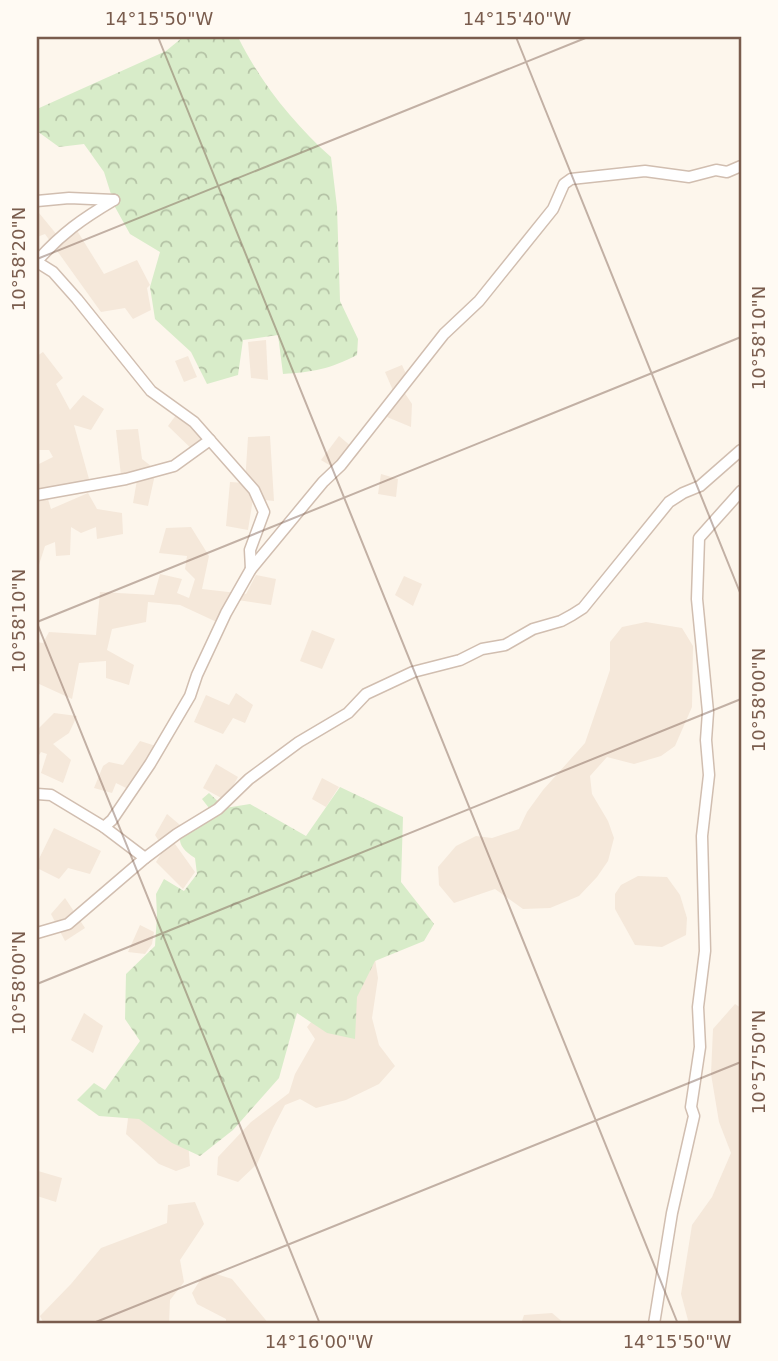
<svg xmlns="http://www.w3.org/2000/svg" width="778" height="1361" viewBox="0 0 778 1361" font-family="'DejaVu Sans',sans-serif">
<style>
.residential{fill:#f5e8da}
.forest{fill:url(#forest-crowns)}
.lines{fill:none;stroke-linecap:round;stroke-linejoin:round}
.minor-casing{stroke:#d1beb0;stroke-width:13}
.minor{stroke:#fff;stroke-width:10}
.ticks{fill:none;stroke:#7a5c4d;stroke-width:2;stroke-opacity:0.45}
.neatline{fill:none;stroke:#7a5c4d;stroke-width:2.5}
.ticks-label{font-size:18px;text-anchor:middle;fill:#7a5c4d}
</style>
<defs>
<pattern id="forest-crowns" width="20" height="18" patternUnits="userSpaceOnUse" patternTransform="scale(1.75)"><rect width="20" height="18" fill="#d8ecc9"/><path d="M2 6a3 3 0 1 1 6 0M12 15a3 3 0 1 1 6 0" fill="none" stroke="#b4c2a5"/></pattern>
</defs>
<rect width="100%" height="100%" fill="#fdf6ec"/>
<g class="residential">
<path d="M39,213L62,241L76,229L104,274L137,260L150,285L147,288L151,310L133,319L125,308L101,312L45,234L37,237V214Z"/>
<path d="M266,340L268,380L251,378L248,342Z"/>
<path d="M43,352L63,378L56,384L70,410L83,395L104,409L91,430L74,425L89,479L47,496L51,509L88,493L97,509L122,513L123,534L97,539L96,527L81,533L71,527L70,555L56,556L55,542L45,546L37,571V465L53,457L49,450H37V356Z"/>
<path d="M188,356L197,377L184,382L175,361Z"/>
<path d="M402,365L410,383L404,392L412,404L411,427L387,417L398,402L385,372Z"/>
<path d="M179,411L212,442L197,454L168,426Z"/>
<path d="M138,429L142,459L156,470L148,506L133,503L138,474L121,476L116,430Z"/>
<path d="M270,436L274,501L253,499L248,530L226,526L230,482L245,483L248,437Z"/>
<path d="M339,436L359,453L341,472L321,460Z"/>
<path d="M381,474L398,479L396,497L378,494Z"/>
<path d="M191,527L209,556L202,589L246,594L256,575L276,579L271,605L231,599L221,624L180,605L148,602L146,622L112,629L107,650L134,665L129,685L106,678V661L79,663L72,699L37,683V642L43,643L49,632L96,635L100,592L154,595L160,574L182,579L177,593L189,598L195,579L185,569L187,556L159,553L166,528Z"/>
<path d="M404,576L422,584L413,606L395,595Z"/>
<path d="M646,622L682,628L693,646L692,707L675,746L661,756L634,764L607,757L590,776L592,794L608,821L614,838L608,861L597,877L579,896L550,908L523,909L495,889L454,903L439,885L438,867L456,846L476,836L492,838L519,829L527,812L543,790L585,743L610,670V642L622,627Z"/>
<path d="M312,630L335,639L322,669L300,661Z"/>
<path d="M236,693L253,705L245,723L233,718L223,734L194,722L206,695L229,705Z"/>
<path d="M54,713L77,716L69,733L53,744L71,760L63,783L41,773L47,754L41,752L37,758V730Z"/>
<path d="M140,741L156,746L143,777L135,776L130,790L116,783L112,793L94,788L103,766L109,762L123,765Z"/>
<path d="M216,764L238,777L225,800L203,788Z"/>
<path d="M322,778L339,787L326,807L312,799Z"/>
<path d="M167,814L180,825L175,844L195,872L183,889L156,862L164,849L155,835Z"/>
<path d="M54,828L101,851L90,874L68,868L59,879L37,868V863Z"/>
<path d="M638,876L667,877L680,895L687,918L686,935L662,947L635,945L615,909V894L621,885Z"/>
<path d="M65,898L85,928L65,941L51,914Z"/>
<path d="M140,925L154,932L152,944L145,954L128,952Z"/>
<path d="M373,946L378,978L372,1018L379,1045L395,1066L379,1084L346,1100L316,1108L300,1099L285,1105L273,1128L257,1164L238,1182L217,1175L218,1157L251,1122L289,1093L295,1074L315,1039L307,1027Z"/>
<path d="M735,1004L741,1008V1324H689L681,1294L692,1225L712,1197L731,1153L719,1122L711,1074L713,1029Z"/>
<path d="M84,1013L103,1026L93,1053L71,1040Z"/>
<path d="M129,1111L188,1141L190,1166L176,1171L159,1164L126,1134Z"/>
<path d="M38,1171L62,1178L56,1202L37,1196V1175Z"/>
<path d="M195,1202L204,1224L180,1260L184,1282L170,1300L169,1324H44L40,1316L71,1284L101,1248L167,1223L168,1205Z"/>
<path d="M213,1273L232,1279L269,1324H226V1319L197,1304L192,1293L202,1277Z"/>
<path d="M552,1313L565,1324H521L524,1315Z"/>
</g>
<g class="forest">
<path d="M183,37H238C260,82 294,124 331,157L337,207L340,301L358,339L357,355C330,369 313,372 283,374L278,335L243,340L238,375L207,384L191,352L155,319L150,287L160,252L130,234L115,207L104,172L84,144L59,147L37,131V109L166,51Z"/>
<path d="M340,787L403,817L401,882L434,924L424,941L375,961L357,997L355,1039L327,1033L297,1013L279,1078L233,1130L200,1156L172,1143L139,1119L99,1116L77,1100L94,1083L105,1090L140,1041L125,1019L126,974L155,946L157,916L156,894L164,879L184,891L197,874L195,858C163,838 189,823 209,808L202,799L209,793L225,808L250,804L306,836Z"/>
</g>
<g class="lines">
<defs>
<g id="minor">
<path d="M37,201L69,198L114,200"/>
<path d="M37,261C62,233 82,219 114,200"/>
<path d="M37,262L53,272L77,299L151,391L194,422L254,490L264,512L250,550L251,569"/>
<path d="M37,495L126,479L174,466L210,440"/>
<path d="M37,794L51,795L104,827L145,858"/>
<path d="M104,827L112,820L150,764L190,696L197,675L226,613L251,569L323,482L341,465L444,334L479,301L553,209L564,184L571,179L645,171L689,177L716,170L727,172L741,166"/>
<path d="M37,933L68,924L145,858L177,834L218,809L249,779L299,742L348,713L366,694L413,672L460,660L482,649L505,645L533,629L561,621L572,615L583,608L669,502L683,493L700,486L741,450"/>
<path d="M654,1324L672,1213L694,1116L691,1107L700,1047L698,1007L705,951L702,836L709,775L706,740L708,712L697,599L699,538L741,491"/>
</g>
</defs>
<use href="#minor" class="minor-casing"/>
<use href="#minor" class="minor"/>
</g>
<path class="ticks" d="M158,37L678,1324M516,37L741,595M37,259L588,37M37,622L741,337M37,623L320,1324M37,984L741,699M91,1324L741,1062"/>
<rect width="778" height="1361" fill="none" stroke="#fffaf3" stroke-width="77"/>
<rect x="38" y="38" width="702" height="1284" class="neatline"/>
<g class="ticks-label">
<text x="159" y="25">14°15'50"W</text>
<text x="517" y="25">14°15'40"W</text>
<text transform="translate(19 259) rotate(-90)" y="6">10°58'20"N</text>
<text transform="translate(759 338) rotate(-90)" y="6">10°58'10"N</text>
<text transform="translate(19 621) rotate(-90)" y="6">10°58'10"N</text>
<text transform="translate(759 700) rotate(-90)" y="6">10°58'00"N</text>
<text transform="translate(19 983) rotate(-90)" y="6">10°58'00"N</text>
<text transform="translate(759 1062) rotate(-90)" y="6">10°57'50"N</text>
<text x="319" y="1348">14°16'00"W</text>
<text x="677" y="1348">14°15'50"W</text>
</g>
</svg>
